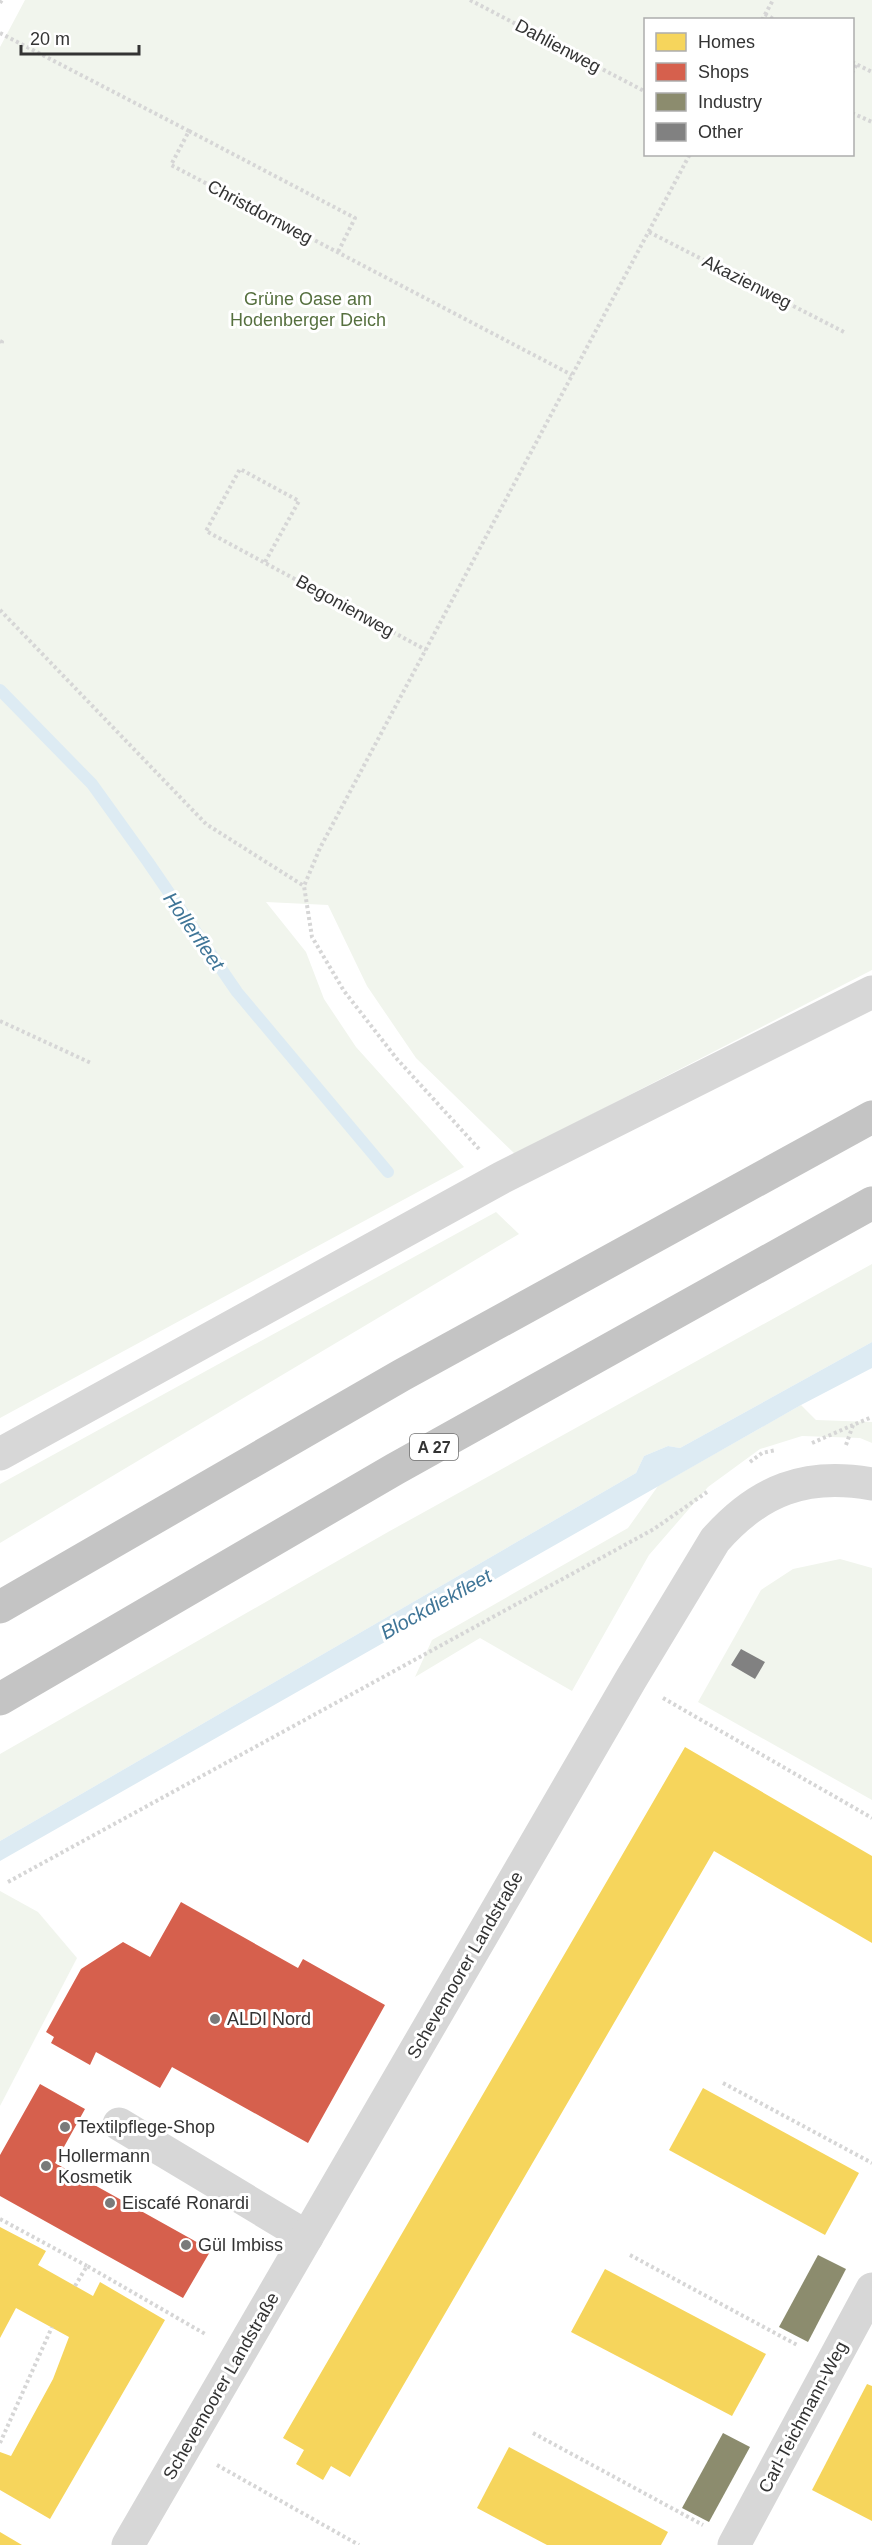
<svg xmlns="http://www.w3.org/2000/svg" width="872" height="2545" viewBox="0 0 872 2545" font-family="Arial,sans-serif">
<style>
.green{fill:#f1f5ed;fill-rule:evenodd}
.water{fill:#ddebf3}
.homes{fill:#f6d55c}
.shops{fill:#d6604d}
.industry{fill:#8c8c6e}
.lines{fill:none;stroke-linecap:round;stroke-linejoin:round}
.stream{stroke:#ddebf3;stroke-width:12}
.building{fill:#818181}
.path{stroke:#d6d6d6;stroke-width:4;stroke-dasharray:3 3;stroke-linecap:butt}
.minor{stroke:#d7d7d7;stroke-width:33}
.highway{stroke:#c4c4c4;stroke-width:33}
.poi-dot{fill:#7a7a7a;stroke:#fff;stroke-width:2}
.labels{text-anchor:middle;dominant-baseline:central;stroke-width:6;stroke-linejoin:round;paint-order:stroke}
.shield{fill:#fff;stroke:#707070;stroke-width:1.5}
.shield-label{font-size:16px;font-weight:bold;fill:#333}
.street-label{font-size:18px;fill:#333;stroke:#fff}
.park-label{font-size:18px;fill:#56703f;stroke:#fff}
.poi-label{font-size:18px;fill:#333;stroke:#fff;text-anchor:start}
.water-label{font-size:20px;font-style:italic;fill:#3f7597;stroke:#fff}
</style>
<rect width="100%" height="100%" fill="#fff"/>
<g class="green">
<path d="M25,0H872V970L515,1154L416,1058L367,986L328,905L266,902L306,952L324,999L356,1047L464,1167L0,1418V47ZM646,20H852V154H646Z"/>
<path d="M496,1212L519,1234L0,1543V1484Z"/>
<path d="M872,1264V1342L680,1448L668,1446L644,1456L636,1473L0,1841V1754L388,1532Z"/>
<path d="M801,1405L816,1420L872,1422V1443L860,1438L802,1436L760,1449L708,1487L649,1555L572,1691L480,1638L415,1677L432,1640L628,1528L658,1486Z"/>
<path d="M840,1559L872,1568V1800L698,1702L761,1590L793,1569Z"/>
<path d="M0,1891L38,1912L77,1958L0,2106Z"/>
</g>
<path class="water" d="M872,1342V1368L801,1405L0,1861V1841L636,1473L644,1456L668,1446L680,1448Z"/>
<g class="homes">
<path d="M685,1747L872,1856V1943L714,1851L350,2477L331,2466L323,2480L296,2464L304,2450L283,2438Z"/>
<path d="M703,2088L859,2173L825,2235L669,2150Z"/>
<path d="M0,2227L46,2251L38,2265L93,2296L100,2282L165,2320L50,2519L0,2490V2452L11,2456L53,2379L69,2337L16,2308L0,2338Z"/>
<path d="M605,2269L766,2354L732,2416L571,2332Z"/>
<path d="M867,2384L872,2386V2521L812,2490Z"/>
<path d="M509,2447L668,2532L661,2545H547L477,2508Z"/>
<path d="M0,2532L22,2545H0Z"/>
</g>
<g class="shops">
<path d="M181,1902L298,1968L303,1959L385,2005L308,2143L172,2067L160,2088L96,2052L90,2065L51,2043L54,2037L46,2032L81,1969L123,1942L150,1957Z"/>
<path d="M40,2084L85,2109L55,2163L211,2250L183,2298L0,2196V2155Z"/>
</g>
<g class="industry">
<path d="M818,2255L846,2269L808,2342L779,2327Z"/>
<path d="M723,2433L750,2447L709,2522L682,2508Z"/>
</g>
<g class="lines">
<path class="stream" d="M0,690L92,784L148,862L237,992L388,1172"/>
</g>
<path class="building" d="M741,1649L765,1662L755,1679L731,1665Z"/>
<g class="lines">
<g class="path">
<path d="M470,0L646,92"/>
<path d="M0,3L2,0"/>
<path d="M765,14L775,20"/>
<path d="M762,20L773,0"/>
<path d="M0,33L189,131L171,165L572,375"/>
<path d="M852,62L872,72"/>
<path d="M852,73L857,64"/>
<path d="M852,113L872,122"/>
<path d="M189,131L355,218L338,252"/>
<path d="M649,232L844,332"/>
<path d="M0,341L2,342L0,345"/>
<path d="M265,562L299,501L240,469L206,531L426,650"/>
<path d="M0,610L206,824L304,886"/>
<path d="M0,1021L91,1063"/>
<path d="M479,1149L397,1059L344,991L312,937L304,886L320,848L690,154"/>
<path d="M812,1443L853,1425"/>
<path d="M846,1445L853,1425L872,1417"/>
<path d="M750,1462L762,1453L776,1450"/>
<path d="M663,1698L872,1818"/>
<path d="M8,1882L654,1529L707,1492"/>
<path d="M723,2083L872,2163"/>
<path d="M0,2219L87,2266"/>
<path d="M630,2255L799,2346"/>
<path d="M75,2286L87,2266L207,2335"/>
<path d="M533,2433L703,2525"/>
<path d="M0,2443L52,2327"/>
<path d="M217,2465L359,2545"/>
</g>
<g class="minor">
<path d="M0,1454L503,1177L872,992"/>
<path d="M119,2124L307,2237"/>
<path d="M128,2545L631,1679L715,1540C759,1490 806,1472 872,1484"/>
<path d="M734,2545L872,2289"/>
</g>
<g class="highway">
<path d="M0,1607L402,1375L872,1117"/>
<path d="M0,1699L395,1469L872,1203"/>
</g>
</g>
<g class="poi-dot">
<circle cx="215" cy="2019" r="6"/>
<circle cx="65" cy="2127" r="6"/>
<circle cx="46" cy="2166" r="6"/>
<circle cx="110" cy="2203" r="6"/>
<circle cx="186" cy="2245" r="6"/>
</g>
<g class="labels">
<rect class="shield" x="410" y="1434" width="48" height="26" rx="4.5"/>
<g class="shield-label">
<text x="434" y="1447">A 27</text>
</g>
<g class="street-label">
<text transform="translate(558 46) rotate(28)">Dahlienweg</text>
<text transform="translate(260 212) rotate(28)">Christdornweg</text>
<text transform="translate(747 282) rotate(27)">Akazienweg</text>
<text transform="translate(345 606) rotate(29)">Begonienweg</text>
<text transform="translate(465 1965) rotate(-60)">Schevemoorer Landstraße</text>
<text transform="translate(221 2386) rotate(-60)">Schevemoorer Landstraße</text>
<text transform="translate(803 2417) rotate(-62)">Carl-Teichmann-Weg</text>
</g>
<g class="park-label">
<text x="308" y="299">Grüne Oase am<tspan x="308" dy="21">Hodenberger Deich</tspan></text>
</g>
<g class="poi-label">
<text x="227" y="2019">ALDI Nord</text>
<text x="77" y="2127">Textilpflege-Shop</text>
<text x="58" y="2156">Hollermann<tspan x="58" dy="21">Kosmetik</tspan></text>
<text x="122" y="2203">Eiscafé Ronardi</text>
<text x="198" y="2245">Gül Imbiss</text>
</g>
<g class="water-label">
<text transform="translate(194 931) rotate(55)">Hollerfleet</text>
<text transform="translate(436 1604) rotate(-29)">Blockdiekfleet</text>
</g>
</g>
<rect x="644" y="18" width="210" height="138" fill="#ffffff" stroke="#adadad" stroke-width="1.5"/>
<rect x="656" y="33" width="30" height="18" fill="#f6d55c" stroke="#adadad" stroke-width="1.5"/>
<text x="698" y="48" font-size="18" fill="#333333">Homes</text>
<rect x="656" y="63" width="30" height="18" fill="#d6604d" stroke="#adadad" stroke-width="1.5"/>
<text x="698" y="78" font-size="18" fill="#333333">Shops</text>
<rect x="656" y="93" width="30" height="18" fill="#8c8c6e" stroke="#adadad" stroke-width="1.5"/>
<text x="698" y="108" font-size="18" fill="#333333">Industry</text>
<rect x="656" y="123" width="30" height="18" fill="#818181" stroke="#adadad" stroke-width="1.5"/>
<text x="698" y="138" font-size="18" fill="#333333">Other</text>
<path d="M21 45v9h118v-9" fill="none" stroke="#333333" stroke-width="3"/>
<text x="30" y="45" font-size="18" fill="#333333" stroke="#ffffff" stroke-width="4.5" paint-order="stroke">20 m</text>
</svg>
